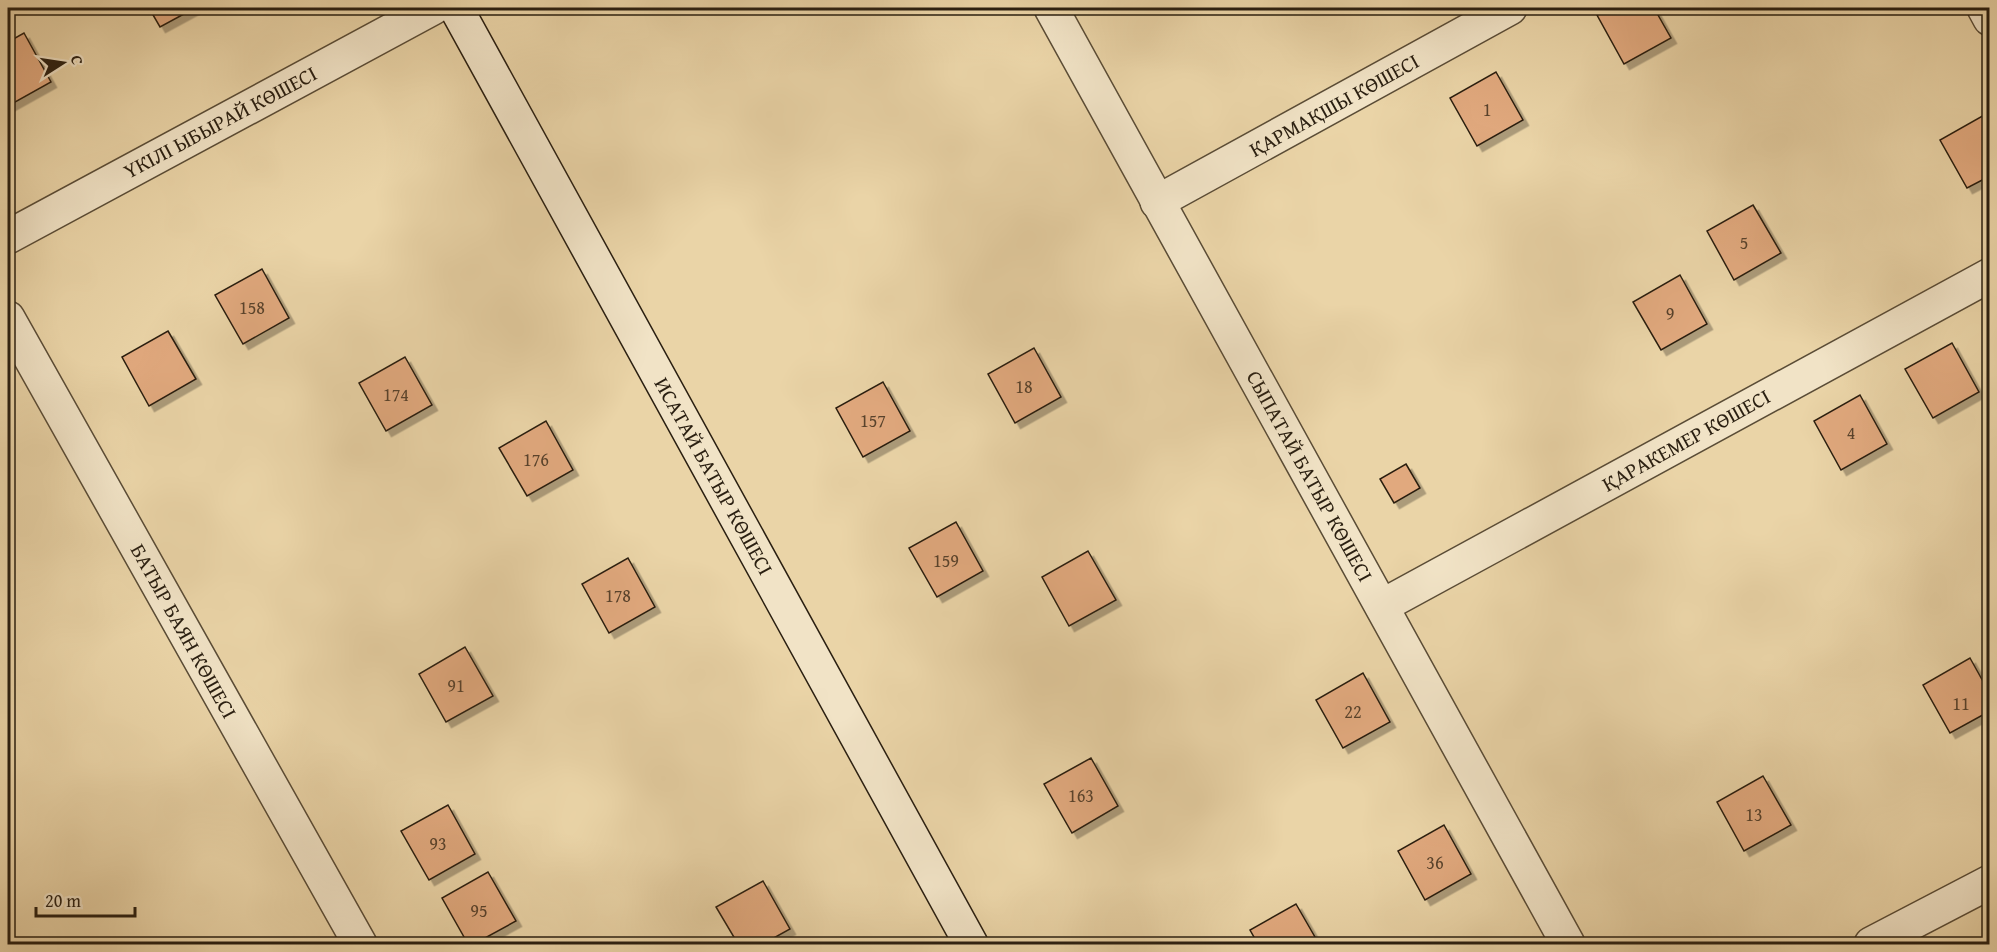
<svg xmlns="http://www.w3.org/2000/svg" width="1997" height="952" viewBox="0 0 1997 952" font-family="'Gentium Book Plus',serif">
<style>
.building{fill:#e1a97e;stroke:#2a1f11;stroke-width:1.5;filter:url(#shadow)}
.lines{fill:none;stroke-linecap:round;stroke-linejoin:round}
.street-casing{stroke:#5a4c36;stroke-width:36}
.secondary-casing{stroke:#2a1f11;stroke-width:36}
.street{stroke:#f1e3c6;stroke-width:33}
.secondary{stroke:#f1e3c6;stroke-width:33}
.labels{text-anchor:middle;dominant-baseline:central;stroke-width:4.5;stroke-linejoin:round;paint-order:stroke}
.number-label{font-size:18px;fill:#58422c}
.street-label{font-size:21px;fill:#2a1f11;stroke:#f1e3c6}
</style>
<defs>
<filter id="shadow"><feDropShadow dx="5.5" dy="5.5" stdDeviation="0" flood-color="#0004"/></filter>
</defs>
<rect width="100%" height="100%" fill="#ead4a7"/>
<filter id="stains"><feTurbulence type="fractalNoise" baseFrequency=".00333" numOctaves="4"/><feColorMatrix values="0 0 0 0 .2 0 0 0 0 .09 0 0 0 0 .02 0 0 0 .5 -.17"/></filter>
<radialGradient id="worn" r=".72"><stop offset=".6" stop-color="#630" stop-opacity="0"/><stop offset="1" stop-color="#630" stop-opacity=".3"/></radialGradient>
<g class="building">
<path d="M149,8H195L160,27Z"/>
<path d="M1611,8H1654L1671,38L1624,64L1597,15Z"/>
<path d="M24,33L51,82L8,106V42Z"/>
<path d="M1496,72L1523,120L1477,146L1450,98Z"/>
<path d="M1986,114L1990,120V176L1967,188L1940,140Z"/>
<path d="M1753,205L1781,253L1734,280L1707,231Z"/>
<path d="M262,269L289,318L243,344L215,295Z"/>
<path d="M1680,275L1707,324L1661,350L1633,302Z"/>
<path d="M168,331L196,379L149,406L122,357Z"/>
<path d="M1952,343L1979,392L1933,418L1905,369Z"/>
<path d="M1034,348L1061,397L1015,423L988,374Z"/>
<path d="M405,357L432,405L386,431L359,383Z"/>
<path d="M883,382L910,431L863,457L836,408Z"/>
<path d="M1860,395L1887,444L1841,470L1814,421Z"/>
<path d="M546,421L573,470L527,496L499,448Z"/>
<path d="M1406,464L1420,488L1394,503L1380,479Z"/>
<path d="M956,522L983,571L937,597L909,548Z"/>
<path d="M1088,551L1116,600L1069,626L1042,577Z"/>
<path d="M628,558L655,607L609,633L582,584Z"/>
<path d="M465,647L493,696L446,722L419,674Z"/>
<path d="M1970,658L1990,694V711L1950,733L1923,685Z"/>
<path d="M1363,673L1390,722L1343,748L1316,700Z"/>
<path d="M1091,758L1118,806L1072,833L1044,784Z"/>
<path d="M1763,776L1791,825L1744,851L1717,802Z"/>
<path d="M448,805L475,854L429,880L401,831Z"/>
<path d="M1444,825L1471,874L1425,900L1398,851Z"/>
<path d="M488,872L516,921L474,944H468L442,898Z"/>
<path d="M763,881L790,929L763,944H738L716,907Z"/>
<path d="M1296,904L1319,944H1258L1250,930Z"/>
</g>
<g class="lines">
<defs>
<g id="street">
<path d="M1051,8L1568,944"/>
<path d="M1984,8L1990,19"/>
<path d="M1157,202L1510,8"/>
<path d="M8,237L433,8"/>
<path d="M8,318L360,944"/>
<path d="M1382,606L1990,275"/>
<path d="M1871,944L1990,882"/>
</g>
<path id="secondary" d="M456,8L971,944"/>
</defs>
<use href="#street" class="street-casing"/>
<use href="#secondary" class="secondary-casing"/>
<use href="#street" class="street"/>
<use href="#secondary" class="secondary"/>
</g>
<g class="labels">
<g class="number-label">
<text x="1487" y="109">1</text>
<text x="1744" y="242">5</text>
<text x="252" y="307">158</text>
<text x="1670" y="313">9</text>
<text x="1024" y="386">18</text>
<text x="396" y="394">174</text>
<text x="873" y="420">157</text>
<text x="1851" y="432">4</text>
<text x="536" y="459">176</text>
<text x="946" y="560">159</text>
<text x="618" y="595">178</text>
<text x="456" y="685">91</text>
<text x="1961" y="703">11</text>
<text x="1353" y="711">22</text>
<text x="1081" y="795">163</text>
<text x="1754" y="814">13</text>
<text x="438" y="843">93</text>
<text x="1435" y="862">36</text>
<text x="479" y="910">95</text>
</g>
<g class="street-label">
<text transform="translate(1334 105) rotate(-29)">ҚАРМАҚШЫ КӨШЕСІ</text>
<text transform="translate(220 122) rotate(-28)">ҮКІЛІ ЫБЫРАЙ КӨШЕСІ</text>
<text transform="translate(1686 440) rotate(-29)">ҚАРАКЕМЕР КӨШЕСІ</text>
<text transform="translate(714 476) rotate(61)">ИСАТАЙ БАТЫР КӨШЕСІ</text>
<text transform="translate(1310 476) rotate(61)">СЫПАТАЙ БАТЫР КӨШЕСІ</text>
<text transform="translate(184 631) rotate(61)">БАТЫР БАЯН КӨШЕСІ</text>
</g>
</g>
<rect width="1997" height="952" fill="none" stroke="#ead4a7" stroke-width="30"/>
<rect x="9" y="9" width="1979" height="934" fill="none" stroke="#2a1f11" stroke-width="3"/>
<rect x="15" y="15" width="1967" height="922" fill="none" stroke="#2a1f11" stroke-width="1.5"/>
<g transform="translate(63 63) rotate(78)" stroke="#f1e3c6" stroke-width="4.5" paint-order="stroke">
<path d="M0-4.5L10 22L0 15L-10 22Z" fill="#2a1f11"/>
<text y="-9" font-size="16" font-weight="bold" text-anchor="middle" fill="#2a1f11">С</text>
</g>
<path d="M36 907v9h99v-9" fill="none" stroke="#2a1f11" stroke-width="3"/>
<text x="45" y="907" font-size="18" fill="#2a1f11" stroke="#f1e3c6" stroke-width="4.5" paint-order="stroke">20 m</text>
<rect width="100%" height="100%" filter="url(#stains)"/>
<rect width="100%" height="100%" fill="url(#worn)"/>
</svg>
